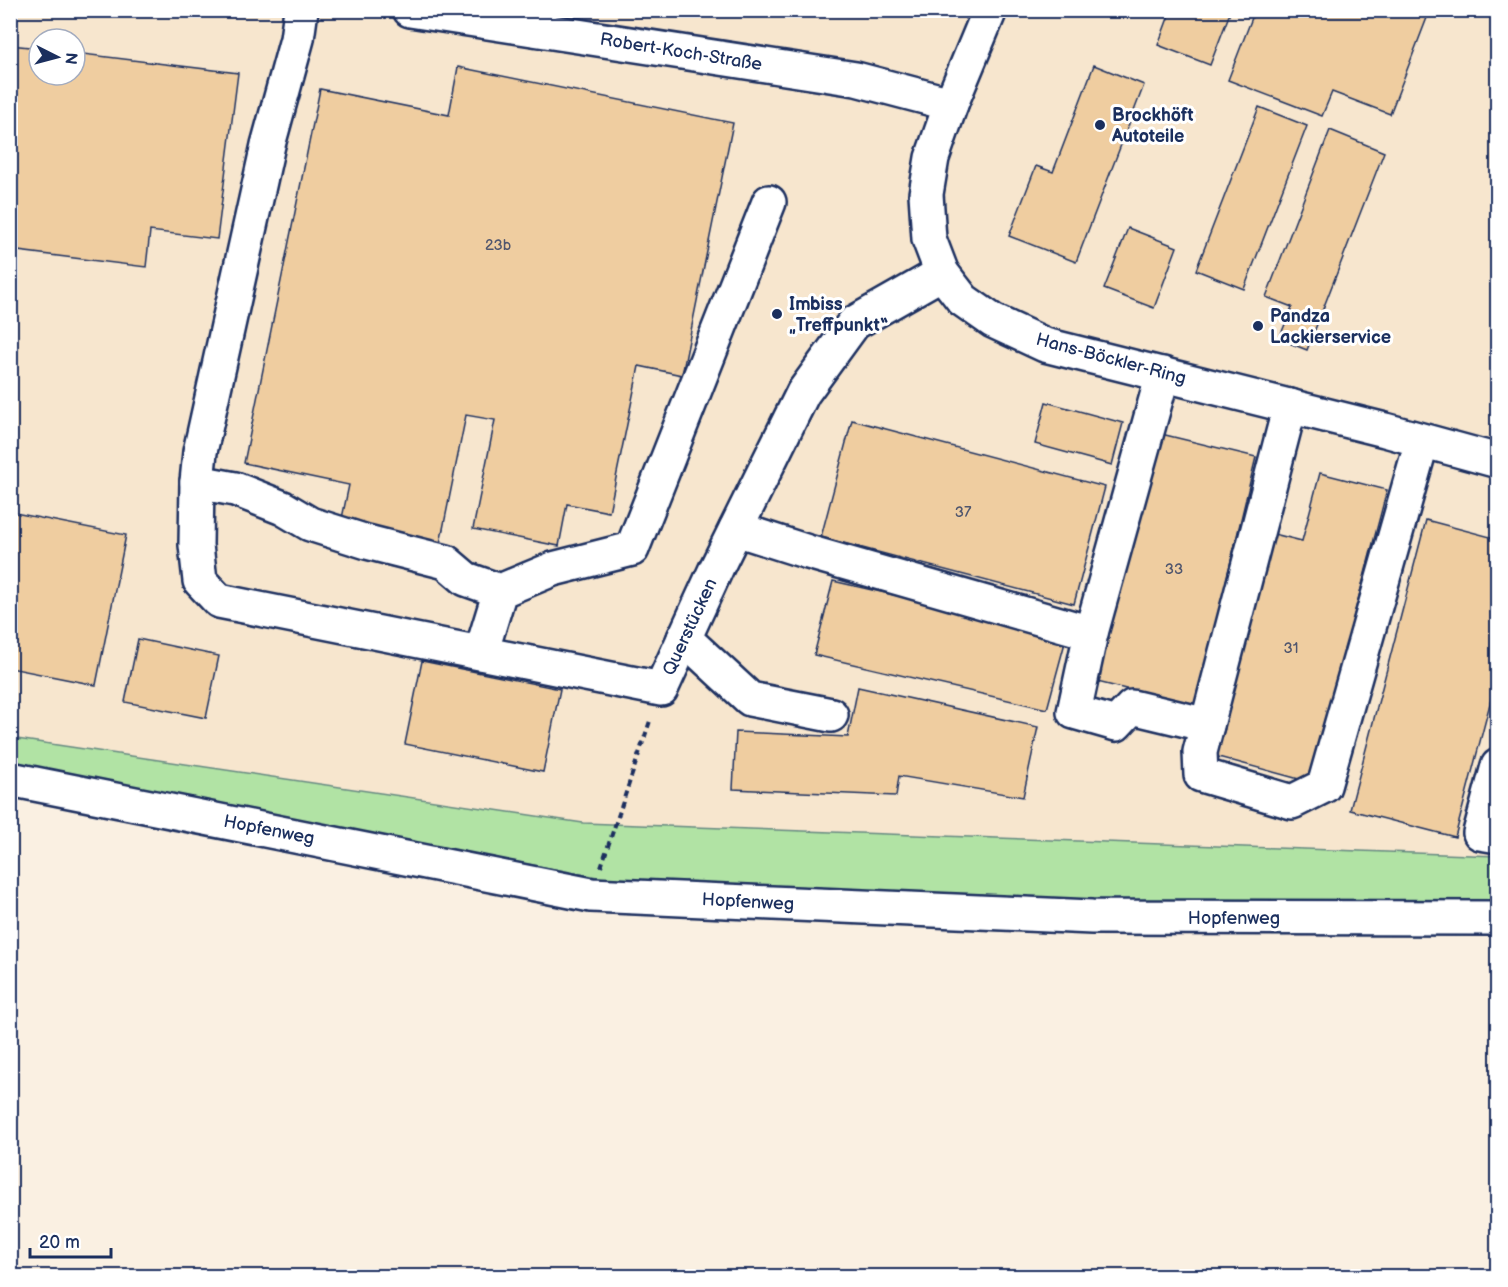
<svg xmlns="http://www.w3.org/2000/svg" width="1508" height="1287" viewBox="0 0 1508 1287" font-family="'Balsamiq Sans',sans-serif">
<style>
.built{fill:#f7e6ce;fill-rule:evenodd}
.green{fill:#b1e3a4;stroke:#668981;stroke-width:1.5}
.building{fill:#efcda0;stroke:#1b2f5e;stroke-width:1.5}
.lines{fill:none;stroke-linecap:round;stroke-linejoin:round}
.minor-casing{stroke:#1b2f5e;stroke-width:38}
.path{stroke:#1b2f5e;stroke-width:4;stroke-dasharray:6 4.5;stroke-linecap:butt}
.minor{stroke:#fff;stroke-width:33}
.poi-dot{fill:#1b2f5e;stroke:#fff;stroke-width:2}
.labels{text-anchor:middle;dominant-baseline:central;stroke-width:6;stroke-linejoin:round;paint-order:stroke}
.number-label{font-size:15px;fill:#50566e}
.street-label{font-size:18px;fill:#1b2f5e;stroke:#fff}
.poi-label{font-size:18px;font-weight:bold;fill:#1b2f5e;stroke:#fff;text-anchor:start}
</style>
<rect width="100%" height="100%" fill="#faf0e2"/>
<filter id="ink" filterUnits="userSpaceOnUse"><feTurbulence type="fractalNoise" baseFrequency=".0167" numOctaves="2"/><feDisplacementMap in="SourceGraphic" scale="12" xChannelSelector="R" yChannelSelector="G"/><feConvolveMatrix kernelMatrix="1 2 1 2 8 2 1 2 1" color-interpolation-filters="sRGB"/></filter>
<g filter="url(#ink)">
<path class="built" d="M10,11H1497V856L583,823L11,738ZM39,39H75V75H39Z"/>
<path class="green" d="M10,738L583,823L1497,856V904L1085,903L619,881L11,768Z"/>
<g class="building">
<path d="M1171,10H1231L1210,65L1158,45Z"/>
<path d="M1255,10H1430L1390,114L1332,92L1322,116L1228,80Z"/>
<path d="M10,45L39,48V75H75V53L238,73L217,239L150,231L146,267L10,250Z"/>
<path d="M1094,65L1144,85L1076,262L1009,236L1036,166L1053,172Z"/>
<path d="M458,67L733,123L682,375L639,366L609,512L567,504L559,546L473,529L495,420L466,415L440,544L341,523L349,485L244,463L320,89L449,115Z"/>
<path d="M1259,107L1307,126L1244,289L1196,270Z"/>
<path d="M1330,130L1384,152L1307,350L1279,339L1292,307L1266,297Z"/>
<path d="M1128,228L1177,247L1154,308L1104,289Z"/>
<path d="M1046,402L1123,423L1112,465L1035,444Z"/>
<path d="M852,420L1105,487L1074,604L821,537Z"/>
<path d="M1153,432L1256,457L1196,706L1093,681Z"/>
<path d="M1320,473L1387,490L1310,782L1211,755L1266,532L1302,541Z"/>
<path d="M10,512L126,535L96,685L10,668Z"/>
<path d="M1426,520L1498,539V673L1455,837L1350,810Z"/>
<path d="M833,581L1067,635L1047,709L814,655Z"/>
<path d="M138,639L219,656L206,718L125,702Z"/>
<path d="M422,661L560,689L543,772L405,744Z"/>
<path d="M858,687L1038,727L1023,797L899,776L896,796L733,789L736,732L848,737Z"/>
</g>
<g class="lines">
<defs>
<g id="minor">
<path d="M301,10L297,39L268,145L200,452L197,482L196,545L200,581L219,601L661,689L717,567L803,393L854,323L942,273"/>
<path d="M410,10L856,79L951,104"/>
<path d="M990,10L951,104L932,158L926,194L929,239L942,273L963,300L993,321L1045,345L1385,430L1498,461"/>
<path d="M1290,406L1200,752L1201,775L1292,802L1324,786L1422,441"/>
<path d="M197,482L235,489L283,508L310,524L367,542L446,562L466,579L500,591"/>
<path d="M736,529L808,552L1091,633L1163,374"/>
<path d="M1091,633L1074,712L1116,724L1132,707L1207,725"/>
<path d="M684,638L750,699L831,715"/>
<path d="M481,653L500,591L553,569L632,549L769,202"/>
<path d="M1498,766L1480,833L1498,836"/>
<path d="M10,779L591,895L1092,917L1498,918"/>
</g>
</defs>
<use href="#minor" class="minor-casing"/>
<path class="path" d="M601,867L651,718"/>
<use href="#minor" class="minor"/>
</g>
</g>
<g class="poi-dot">
<circle cx="1100" cy="125" r="6"/>
<circle cx="777" cy="314" r="6"/>
<circle cx="1258" cy="326" r="6"/>
</g>
<g class="labels">
<g class="number-label">
<text x="498" y="245">23b</text>
<text x="963" y="512">37</text>
<text x="1174" y="569">33</text>
<text x="1291" y="648">31</text>
</g>
<g class="street-label">
<text transform="translate(681 52) rotate(9)">Robert-Koch-Straße</text>
<text transform="translate(1111 359) rotate(15)">Hans-Böckler-Ring</text>
<text transform="translate(690 627) rotate(-65)">Querstücken</text>
<text transform="translate(269 830) rotate(11)">Hopfenweg</text>
<text transform="translate(748 902) rotate(3)">Hopfenweg</text>
<text x="1234" y="918">Hopfenweg</text>
</g>
<g class="poi-label">
<text x="1112" y="115">Brockhöft<tspan x="1112" dy="21">Autoteile</tspan></text>
<text x="789" y="304">Imbiss<tspan x="789" dy="21">„Treffpunkt“</tspan></text>
<text x="1270" y="316">Pandza<tspan x="1270" dy="21">Lackierservice</tspan></text>
</g>
</g>
<rect width="1508" height="1287" fill="none" stroke="#fff" stroke-width="36"/>
<rect x="18" y="18" width="1472" height="1251" fill="none" stroke="#1b2f5e" stroke-width="2" filter="url(#ink)"/>
<g transform="translate(57 57) rotate(96)"><circle r="28" fill="#ffffff" stroke="#a4acbf" stroke-width="1.5"/>
<path d="M0-4.5L10 22L0 15L-10 22Z" fill="#1b2f5e"/>
<text y="-9" font-size="16" font-weight="bold" text-anchor="middle" fill="#1b2f5e">N</text>
</g>
<path d="M30 1248v9h81v-9" fill="none" stroke="#1b2f5e" stroke-width="3"/>
<text x="39" y="1248" font-size="18" fill="#1b2f5e" stroke="#ffffff" stroke-width="4.5" paint-order="stroke">20 m</text>
</svg>
